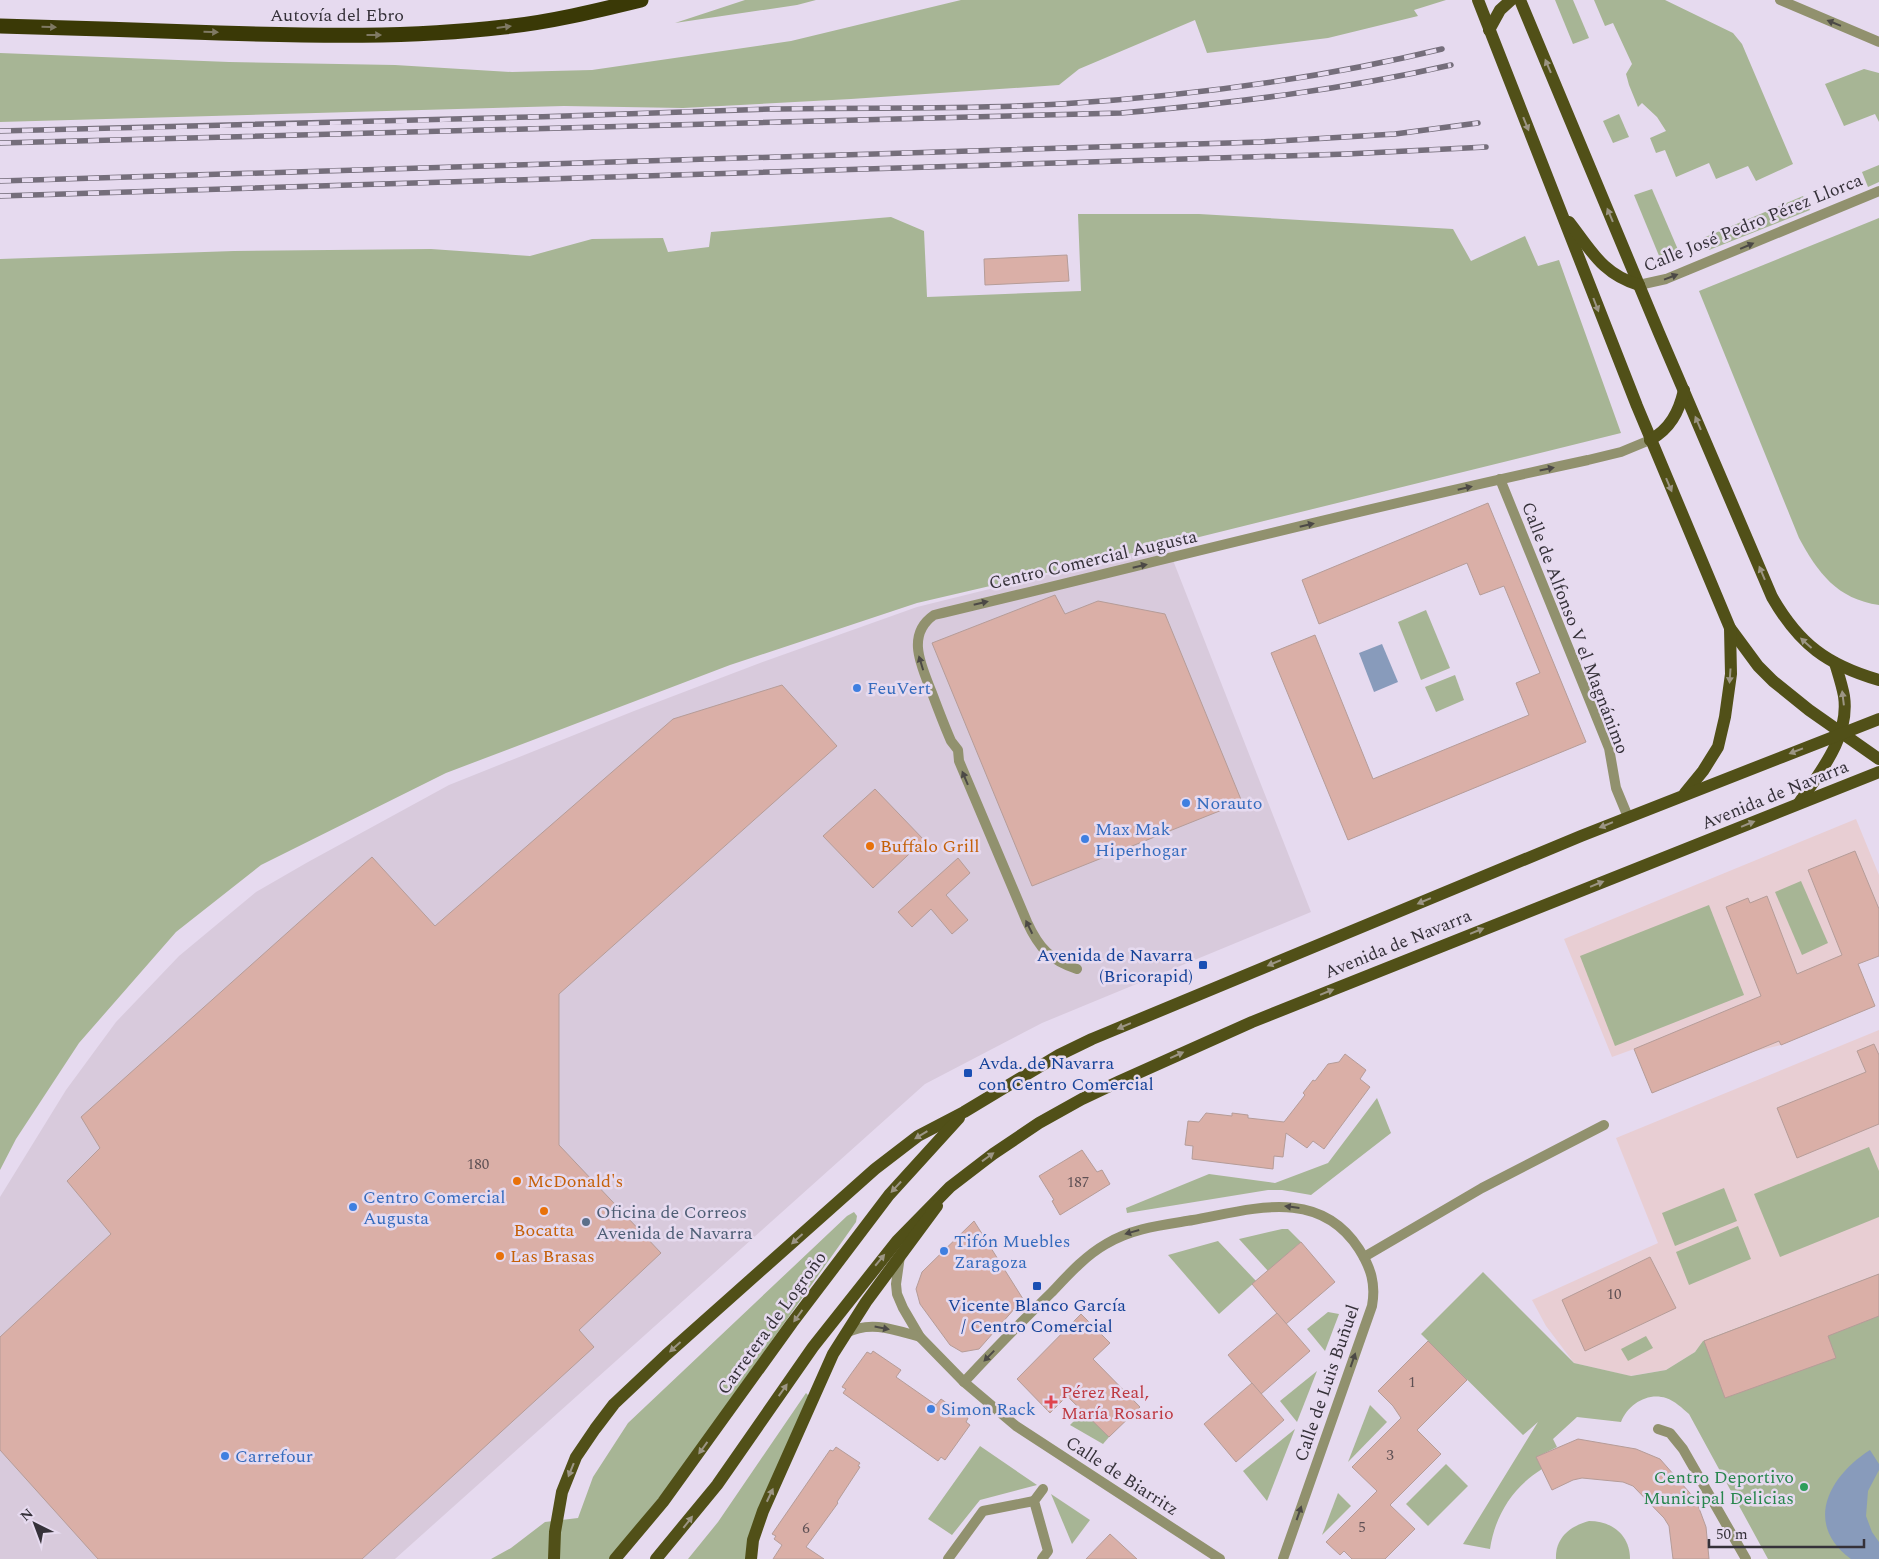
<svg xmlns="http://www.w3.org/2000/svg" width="1879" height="1559" viewBox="0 0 1879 1559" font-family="Spectral,serif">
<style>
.commercial{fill:#d8cadc}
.education{fill:#e8ced3}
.green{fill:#a7b595}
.water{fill:#889bbb}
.building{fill:#daafa7;stroke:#b59c98}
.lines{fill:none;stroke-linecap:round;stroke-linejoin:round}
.pedestrian{stroke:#91916e;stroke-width:10}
.minor{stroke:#91916e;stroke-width:10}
.primary{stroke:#515018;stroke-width:12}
.motorway{stroke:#3a3906;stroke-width:15}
.rail-casing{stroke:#756e7b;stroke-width:5.5}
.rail{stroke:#e6daef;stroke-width:4;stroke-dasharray:11;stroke-linecap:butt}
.oneway{fill:#4c4946}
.oneway2{fill:#7f7963}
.oneway3{fill:#9c9584}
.shop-dot{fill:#3f7fe0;stroke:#e6daef;stroke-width:2}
.food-dot{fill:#e8710a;stroke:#e6daef;stroke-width:2}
.transit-dot{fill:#1a4fb4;stroke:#e6daef;stroke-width:2}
.service-dot{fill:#5c6f8a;stroke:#e6daef;stroke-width:2}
.health-dot{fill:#e0444e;stroke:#e6daef;stroke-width:2}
.leisure-dot{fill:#2e9e5b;stroke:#e6daef;stroke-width:2}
.labels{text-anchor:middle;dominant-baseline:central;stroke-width:5;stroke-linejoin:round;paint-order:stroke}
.number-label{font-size:15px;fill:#5e5054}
.street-label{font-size:18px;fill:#353139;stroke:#e6daef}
.shop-label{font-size:18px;fill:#366cbe;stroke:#e6daef;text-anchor:start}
.food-label{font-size:18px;fill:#c56008;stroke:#e6daef;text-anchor:start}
.transit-label{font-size:18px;fill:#164399;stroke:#e6daef;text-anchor:end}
.service-label{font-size:18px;fill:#4e5e75;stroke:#e6daef;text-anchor:start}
.health-label{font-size:18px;fill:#be3a42;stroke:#e6daef;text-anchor:start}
.leisure-label{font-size:18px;fill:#27864d;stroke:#e6daef;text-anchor:end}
</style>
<rect width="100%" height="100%" fill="#e6daef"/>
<path class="commercial" d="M1167,545L1311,912L1042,1023L925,1084L395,1559H0V1197L66,1090L116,1022L179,956L256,892L308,862L449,785L634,711L760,663L917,607Z"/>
<g class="education">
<path d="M1856,819L1879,875V956L1858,964L1875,1006L1781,1045L1752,1052L1652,1093L1634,1049L1612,1057L1564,939Z"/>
<path d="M1879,1030V1274L1704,1341L1695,1352L1666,1370L1630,1376L1574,1363L1546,1326L1532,1300L1658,1243L1616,1138Z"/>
</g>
<g class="green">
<path d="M745,0H816L797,5L675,23Z"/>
<path d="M961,0H1446L1414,10L1418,16L1328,38L1207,53L1195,20L1079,69L1059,85L851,99L683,108L564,106L0,122V53L229,62L395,65L512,72L592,70L791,41Z"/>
<path d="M1555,0H1573L1589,38L1573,44Z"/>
<path d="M1594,0H1665L1733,33L1742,44L1793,164L1756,181L1748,166L1716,179L1709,163L1676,177L1665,150L1656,153L1650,138L1666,131L1657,117L1642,103L1638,107L1629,85L1626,74L1632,64L1613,23L1605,26Z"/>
<path d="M1864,69L1879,73V122L1875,114L1844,126L1825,84Z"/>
<path d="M1619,114L1629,137L1613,143L1603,121Z"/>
<path d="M1879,165V182L1868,187L1862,172Z"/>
<path d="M1652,189L1682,259L1669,263H1662L1634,195Z"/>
<path d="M1803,196L1810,210L1709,250L1703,238Z"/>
<path d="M1078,214H1199L1453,229L1471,261L1525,236L1538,266L1559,260L1621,433L1167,545L917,603L730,665L446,773L261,865L176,932L79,1043L16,1139L0,1170V259L234,251L431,249L530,256L592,239L663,238L668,252L709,247L711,232L891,217L924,231L927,297L1081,291Z"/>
<path d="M1879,218V605C1837,599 1818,573 1799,538L1699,291Z"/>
<path d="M1426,610L1450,668L1421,680L1398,622Z"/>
<path d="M1455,675L1464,700L1436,712L1425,687Z"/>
<path d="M1801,881L1828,943L1802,955L1775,892Z"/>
<path d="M1709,905L1744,995L1615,1046L1580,956Z"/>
<path d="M1377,1098L1391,1133L1311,1195L1282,1190H1268L1127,1213L1126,1208L1209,1174L1275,1183L1328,1163Z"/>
<path d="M1869,1147L1879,1171V1217L1780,1257L1754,1194Z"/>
<path d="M1724,1188L1737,1221L1675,1246L1662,1213Z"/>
<path d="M854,1212L857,1216L856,1222L668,1487L609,1559H491L511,1548L545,1522L578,1518L593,1477L628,1423L847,1216Z"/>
<path d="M1738,1226L1751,1259L1689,1285L1676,1252Z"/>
<path d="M1282,1229H1288L1301,1242L1268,1271L1239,1239Z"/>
<path d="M1218,1241L1256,1281L1219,1314L1168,1255Z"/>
<path d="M1483,1272L1574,1363L1631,1376L1666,1370L1695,1352L1703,1341L1879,1274V1559H1768L1689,1414C1682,1408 1675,1401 1666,1398C1648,1392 1628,1404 1621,1422L1577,1417L1553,1439L1557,1447L1537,1457L1542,1469C1513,1487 1495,1515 1490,1549L1463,1544L1538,1422L1523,1435L1421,1334Z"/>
<path d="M1328,1312L1339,1314L1325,1351L1307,1329Z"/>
<path d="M1646,1336L1653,1348L1628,1361L1621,1349Z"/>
<path d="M1317,1371L1297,1422L1280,1401Z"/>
<path d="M806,1393L811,1398L748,1559H688L718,1522Z"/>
<path d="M1370,1405L1387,1422L1348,1462Z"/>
<path d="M1084,1411L1109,1437L1103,1444L1070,1425Z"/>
<path d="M1295,1429L1267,1501L1243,1471Z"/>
<path d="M980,1446L1037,1485L980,1500L952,1535L928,1519Z"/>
<path d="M1446,1464L1468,1486L1428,1526L1406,1504Z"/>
<path d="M1338,1493L1351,1506L1322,1535Z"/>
<path d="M1051,1494L1090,1520L1072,1544Z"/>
<path d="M1589,1521C1612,1521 1630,1535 1630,1559H1556C1555,1538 1570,1526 1589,1521Z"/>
</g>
<g class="water">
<path d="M1382,644L1398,682L1374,692L1359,653Z"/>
<path d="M1870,1450L1879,1464V1470L1868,1491L1866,1516L1872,1532L1879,1542V1559H1851C1803,1524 1829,1476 1870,1450Z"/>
</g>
<g class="building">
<path d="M1067,255L1069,281L985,285L984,259Z"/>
<path d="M1488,503L1586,742L1348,840L1271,653L1315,635L1373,779L1529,715L1516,683L1540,673L1504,586L1480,595L1467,563L1319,624L1302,580Z"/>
<path d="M1055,595L1065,614L1098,601L1165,614L1242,802L1032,886L932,643Z"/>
<path d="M782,685L837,746L559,994V1145L661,1253L579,1330L594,1347L362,1559H98L0,1450V1337L111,1234L67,1181L100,1148L81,1117L372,857L435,926L673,719Z"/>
<path d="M875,789L924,840L873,888L823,836Z"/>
<path d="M1855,851L1879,909V956L1858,964L1875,1006L1781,1045L1779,1041L1652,1093L1634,1049L1761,996L1726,907L1748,898L1750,903L1767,896L1797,974L1842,955L1808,870Z"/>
<path d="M958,858L970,873L946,895L968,920L952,934L931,909L912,927L898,912Z"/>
<path d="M1874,1044L1879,1055V1124L1797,1158L1777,1108L1866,1072L1857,1051Z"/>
<path d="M1345,1054L1366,1070L1360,1079L1370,1087L1324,1149L1313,1141L1307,1148L1286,1133L1283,1157L1274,1156L1273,1169L1192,1159L1193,1146L1185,1145L1188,1121L1199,1122L1206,1113L1232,1116V1113L1248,1115V1118L1284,1122L1305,1095L1303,1093L1313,1080L1315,1081L1328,1064L1339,1062Z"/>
<path d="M1082,1150L1097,1172L1102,1170L1110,1184L1060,1215L1052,1201L1054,1200L1039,1176Z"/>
<path d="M974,1221L1023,1299L979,1349L962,1352L950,1345L920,1304L916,1289L922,1272Z"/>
<path d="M1301,1242L1335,1282L1286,1324L1252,1284Z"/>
<path d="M1650,1257L1676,1308L1585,1351L1562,1300Z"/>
<path d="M1879,1274V1316L1828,1336L1836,1358L1725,1398L1704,1341Z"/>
<path d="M1277,1313L1310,1351L1261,1394L1228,1355Z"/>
<path d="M1081,1314L1110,1343L1093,1359L1140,1407L1109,1437L1067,1396L1050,1413L1017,1379Z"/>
<path d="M1428,1341L1467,1380L1417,1430L1441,1454L1390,1505L1415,1529L1385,1559H1352L1344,1551L1340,1555L1326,1542L1377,1491L1352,1467L1401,1418L1393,1406L1378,1391Z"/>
<path d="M873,1351L901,1370L896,1377L936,1405L941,1399L968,1418L966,1422L970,1425L945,1460L941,1457L938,1461L843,1393L846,1389L842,1387L851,1374L867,1352L871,1354Z"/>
<path d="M1252,1383L1284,1420L1236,1462L1204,1424Z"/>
<path d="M1578,1439L1636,1449L1660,1459L1696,1500L1706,1527L1709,1559H1673L1669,1526L1664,1518L1633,1486L1623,1482L1582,1478L1573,1480L1552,1490L1536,1457Z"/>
<path d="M836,1447L860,1463L858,1466L860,1467L837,1502L838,1503L806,1547L824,1559H773L782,1545L774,1539L776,1536L772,1534L830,1450L833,1451Z"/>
<path d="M1110,1534L1137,1559H1086Z"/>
</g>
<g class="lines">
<g class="pedestrian">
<path d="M948,1559L983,1511L1034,1501"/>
<path d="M1042,1559L1048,1551L1034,1501L1043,1489"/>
</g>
<g class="minor">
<path d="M1780,0L1879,42"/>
<path d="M1639,285L1666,279L1879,191"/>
<path d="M1500,479L1609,748L1616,788L1628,817"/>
<path d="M1077,969C1050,960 1039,948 1027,922L959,761L958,750L951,741C944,725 938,709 932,693C922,667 905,635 934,615C1152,563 1369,507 1588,460L1621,452L1650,440"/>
<path d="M900,1256L896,1284L897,1294L903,1308L920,1337L964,1382L1016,1426L1220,1559"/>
<path d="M1364,1257L1482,1188L1604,1125"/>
<path d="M846,1333C871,1320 895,1330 920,1337"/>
<path d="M964,1382C993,1351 1022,1321 1052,1292C1068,1275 1085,1256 1106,1244C1132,1228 1163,1225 1193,1220C1253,1209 1319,1187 1359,1249C1371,1268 1376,1284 1372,1306L1283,1559"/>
<path d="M1658,1429L1670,1433L1683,1449L1746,1559"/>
</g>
<g class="primary">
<path d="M1478,0L1637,406L1730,628L1758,666L1773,681L1809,710L1879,759"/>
<path d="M1520,0L1659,333L1772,597C1799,644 1827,665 1879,680"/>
<path d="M1489,30L1500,10L1511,0"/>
<path d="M1569,222C1591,250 1602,274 1639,285"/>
<path d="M1650,440C1670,429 1679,412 1684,390"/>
<path d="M1685,793L1703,771L1718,747L1725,717L1731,674L1730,628"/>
<path d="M1799,803C1820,772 1850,737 1844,696C1842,685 1838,673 1835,663"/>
<path d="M554,1559L555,1532L562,1492L576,1457L595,1429L614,1404L666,1355L875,1169L918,1136L964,1112L1059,1055L1092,1039L1581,836L1879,719"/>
<path d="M615,1559L663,1502L792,1323L889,1195L959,1118"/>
<path d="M656,1559L717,1485L813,1347L897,1241L950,1187L993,1154L1039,1123L1082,1099L1118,1082L1252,1022L1879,772"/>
<path d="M751,1559L753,1540L763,1511L833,1354L866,1302L937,1206"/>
</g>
<path class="motorway" d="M0,26C73,28 147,30 220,33C315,36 410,38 504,27C551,22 596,11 641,0"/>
<defs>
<g id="rail">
<path d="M0,131C177,127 354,123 531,117C611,115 691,111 770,109C867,107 964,110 1061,104C1189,96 1318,79 1442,49"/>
<path d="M0,143L1121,113C1232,103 1342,90 1451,65"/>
<path d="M0,181L1261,142L1395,134L1478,123"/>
<path d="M0,196L1347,154L1486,147"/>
</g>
</defs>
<use href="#rail" class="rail-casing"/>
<use href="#rail" class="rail"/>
</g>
<defs><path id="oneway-solid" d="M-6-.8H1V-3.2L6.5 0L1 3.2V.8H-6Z" transform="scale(1.25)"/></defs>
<g class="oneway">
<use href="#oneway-solid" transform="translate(1834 23) rotate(-158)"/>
<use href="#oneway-solid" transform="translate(1747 246) rotate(-23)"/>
<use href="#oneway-solid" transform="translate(1671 277) rotate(-21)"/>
<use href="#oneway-solid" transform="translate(1547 469) rotate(-12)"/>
<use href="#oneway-solid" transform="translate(1465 488) rotate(-13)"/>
<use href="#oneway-solid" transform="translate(1307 525) rotate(-13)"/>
<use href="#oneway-solid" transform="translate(1140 566) rotate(-13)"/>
<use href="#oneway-solid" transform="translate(981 603) rotate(-13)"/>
<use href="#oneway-solid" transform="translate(921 663) rotate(-107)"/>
<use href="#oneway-solid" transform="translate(965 778) rotate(-113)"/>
<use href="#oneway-solid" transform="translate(1029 927) rotate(-116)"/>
<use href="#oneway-solid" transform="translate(1292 1207) rotate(-173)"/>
<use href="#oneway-solid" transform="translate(1132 1232) rotate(164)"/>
<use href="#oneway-solid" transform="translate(882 1328) rotate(11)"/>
<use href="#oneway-solid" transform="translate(989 1356) rotate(134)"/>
<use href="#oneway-solid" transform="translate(1353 1360) rotate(-71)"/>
<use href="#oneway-solid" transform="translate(1299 1513) rotate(-71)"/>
</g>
<g class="oneway2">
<use href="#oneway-solid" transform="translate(49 27) rotate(2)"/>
<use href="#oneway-solid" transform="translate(504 27) rotate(-7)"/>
<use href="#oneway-solid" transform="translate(211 32) rotate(2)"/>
<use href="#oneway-solid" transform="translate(374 35)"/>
</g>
<g class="oneway3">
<use href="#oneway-solid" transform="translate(1548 66) rotate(-113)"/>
<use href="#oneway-solid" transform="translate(1526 124) rotate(68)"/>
<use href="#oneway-solid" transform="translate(1610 215) rotate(-113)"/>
<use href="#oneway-solid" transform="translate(1596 305) rotate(69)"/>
<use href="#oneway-solid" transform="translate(1698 423) rotate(-113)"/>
<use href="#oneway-solid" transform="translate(1669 485) rotate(67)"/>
<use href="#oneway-solid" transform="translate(1762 573) rotate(-113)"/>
<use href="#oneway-solid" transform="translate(1806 643) rotate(-138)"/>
<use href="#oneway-solid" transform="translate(1730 676) rotate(94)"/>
<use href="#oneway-solid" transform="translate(1843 698) rotate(-97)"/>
<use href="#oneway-solid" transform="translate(1796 751) rotate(159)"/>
<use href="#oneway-solid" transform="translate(1748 824) rotate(-22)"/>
<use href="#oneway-solid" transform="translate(1606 825) rotate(158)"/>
<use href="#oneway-solid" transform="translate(1597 884) rotate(-22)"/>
<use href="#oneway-solid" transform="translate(1424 901) rotate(157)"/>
<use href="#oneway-solid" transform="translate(1477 931) rotate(-22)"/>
<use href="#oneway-solid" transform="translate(1274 963) rotate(157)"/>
<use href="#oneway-solid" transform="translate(1327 992) rotate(-22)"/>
<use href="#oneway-solid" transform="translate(1124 1026) rotate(157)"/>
<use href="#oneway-solid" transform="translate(1177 1055) rotate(-24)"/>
<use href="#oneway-solid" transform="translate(921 1135) rotate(149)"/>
<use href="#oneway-solid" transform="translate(988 1157) rotate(-36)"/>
<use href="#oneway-solid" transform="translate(896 1187) rotate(133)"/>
<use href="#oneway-solid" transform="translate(797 1239) rotate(138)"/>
<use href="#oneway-solid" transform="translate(880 1260) rotate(-50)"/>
<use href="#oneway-solid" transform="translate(798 1316) rotate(126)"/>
<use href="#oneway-solid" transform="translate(675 1347) rotate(138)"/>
<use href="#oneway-solid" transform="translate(783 1390) rotate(-55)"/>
<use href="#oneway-solid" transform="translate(703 1448) rotate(126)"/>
<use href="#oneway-solid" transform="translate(571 1470) rotate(112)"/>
<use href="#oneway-solid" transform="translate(770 1495) rotate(-65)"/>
<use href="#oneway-solid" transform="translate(688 1522) rotate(-52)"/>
</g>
<g class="shop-dot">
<circle cx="857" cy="688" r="5"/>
<circle cx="1186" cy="803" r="5"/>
<circle cx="1085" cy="839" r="5"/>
<circle cx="353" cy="1207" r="5"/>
<circle cx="944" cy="1251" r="5"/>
<circle cx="931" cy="1409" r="5"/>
<circle cx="225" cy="1456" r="5"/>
</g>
<g class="food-dot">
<circle cx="870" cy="846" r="5"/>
<circle cx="517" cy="1181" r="5"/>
<circle cx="544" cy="1211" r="5"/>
<circle cx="500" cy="1256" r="5"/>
</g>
<g class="transit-dot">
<rect x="1198" y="960" width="10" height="10" rx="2.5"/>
<rect x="963" y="1068" width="10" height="10" rx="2.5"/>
<rect x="1032" y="1281" width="10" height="10" rx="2.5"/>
</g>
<circle class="service-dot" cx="586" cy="1222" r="5"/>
<path class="health-dot" d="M1048.5 1394.5h5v5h5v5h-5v5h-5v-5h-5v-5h5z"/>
<circle class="leisure-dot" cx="1804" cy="1487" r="5"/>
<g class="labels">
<g class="number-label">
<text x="478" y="1164">180</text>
<text x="1078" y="1182">187</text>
<text x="1614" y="1294">10</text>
<text x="1412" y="1382">1</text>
<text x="1390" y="1455">3</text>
<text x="1362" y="1527">5</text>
<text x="806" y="1528">6</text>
</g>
<g class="street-label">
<text x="337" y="15">Autovía del Ebro</text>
<text transform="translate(1753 223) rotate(-22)">Calle José Pedro Pérez Llorca</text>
<text transform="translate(1093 560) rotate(-13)">Centro Comercial Augusta</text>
<text transform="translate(1575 628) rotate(69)">Calle de Alfonso V el Magnánimo</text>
<text transform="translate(1775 795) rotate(-22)">Avenida de Navarra</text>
<text transform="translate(1398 944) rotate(-22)">Avenida de Navarra</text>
<text transform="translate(772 1323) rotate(-54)">Carretera de Logroño</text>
<text transform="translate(1327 1383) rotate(-71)">Calle de Luis Buñuel</text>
<text transform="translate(1122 1476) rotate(33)">Calle de Biarritz</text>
</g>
<g class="shop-label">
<text x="867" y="688">FeuVert</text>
<text x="1196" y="803">Norauto</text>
<text x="1095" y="829">Max Mak<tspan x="1095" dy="21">Hiperhogar</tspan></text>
<text x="363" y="1197">Centro Comercial<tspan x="363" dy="21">Augusta</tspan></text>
<text x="954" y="1241">Tifón Muebles<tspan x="954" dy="21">Zaragoza</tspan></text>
<text x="941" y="1409">Simon Rack</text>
<text x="235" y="1456">Carrefour</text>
</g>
<g class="food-label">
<text x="880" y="846">Buffalo Grill</text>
<text x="527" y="1181">McDonald's</text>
<text x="544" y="1230" text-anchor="middle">Bocatta</text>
<text x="510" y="1256">Las Brasas</text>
</g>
<g class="transit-label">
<text x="1193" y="955">Avenida de Navarra<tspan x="1193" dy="21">(Bricorapid)</tspan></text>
<text x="978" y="1063" text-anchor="start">Avda. de Navarra<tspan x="978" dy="21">con Centro Comercial</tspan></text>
<text x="1037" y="1305" text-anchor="middle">Vicente Blanco García<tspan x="1037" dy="21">/ Centro Comercial</tspan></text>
</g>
<g class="service-label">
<text x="596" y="1212">Oficina de Correos<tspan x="596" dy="21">Avenida de Navarra</tspan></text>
</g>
<g class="health-label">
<text x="1061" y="1392">Pérez Real,<tspan x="1061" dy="21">María Rosario</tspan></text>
</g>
<g class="leisure-label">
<text x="1794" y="1477">Centro Deportivo<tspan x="1794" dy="21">Municipal Delicias</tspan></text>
</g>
</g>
<g transform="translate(35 1524) rotate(318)" stroke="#e6daef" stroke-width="4" paint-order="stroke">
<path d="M0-4L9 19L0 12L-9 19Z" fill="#353139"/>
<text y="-8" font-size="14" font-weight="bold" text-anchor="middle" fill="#353139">N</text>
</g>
<path d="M1709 1539v8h155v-8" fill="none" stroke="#353139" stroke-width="2.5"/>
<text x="1716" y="1539" font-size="15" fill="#353139" stroke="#e6daef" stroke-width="4" paint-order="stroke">50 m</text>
</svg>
